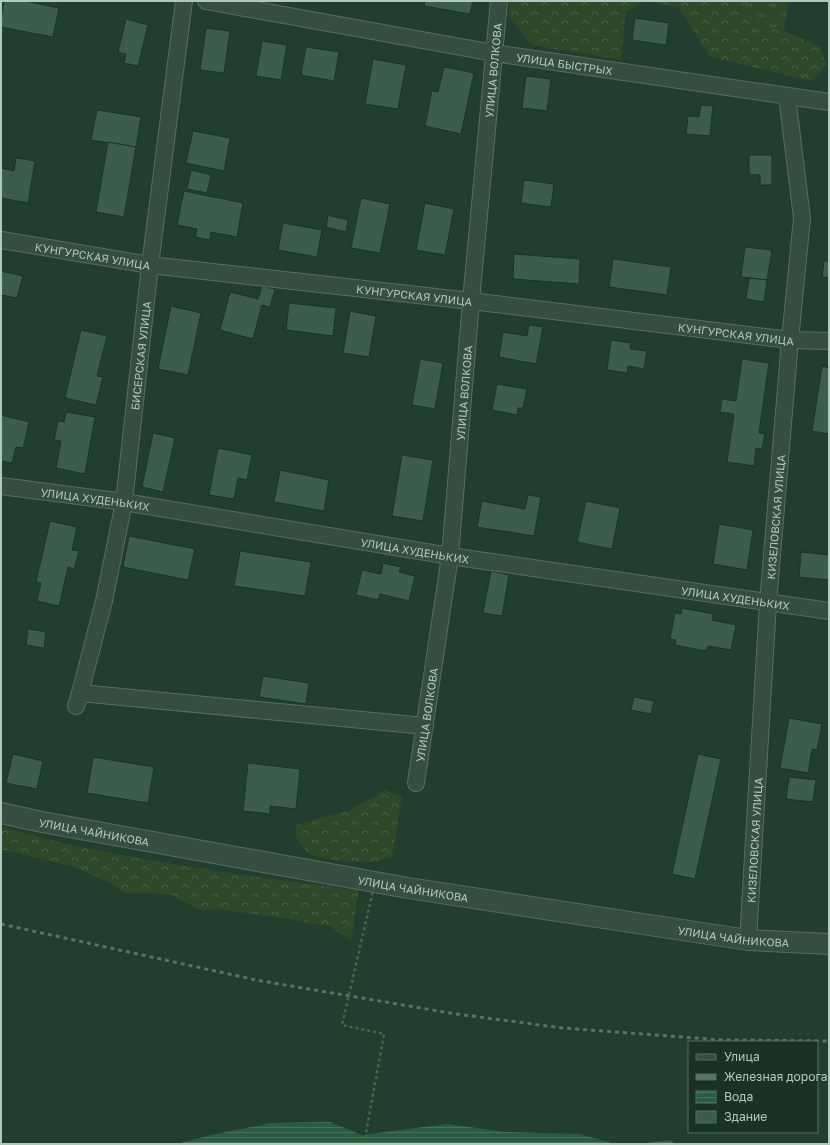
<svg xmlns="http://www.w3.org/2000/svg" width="830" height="1145" viewBox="0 0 830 1145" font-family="'Golos Text',sans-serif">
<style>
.grass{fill:url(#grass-tufts)}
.forest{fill:url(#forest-crowns)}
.water{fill:url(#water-rules)}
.building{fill:#3c5d4d;stroke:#1c3428}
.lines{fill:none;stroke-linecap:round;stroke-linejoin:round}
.minor-casing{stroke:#556e62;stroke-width:18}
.tertiary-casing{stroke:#556e62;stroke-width:22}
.minor{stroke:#354e41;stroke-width:16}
.tertiary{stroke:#354e41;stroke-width:20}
.rail{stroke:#567566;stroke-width:3;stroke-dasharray:4 4;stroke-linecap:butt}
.path-bridge{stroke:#4a654b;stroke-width:2.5;stroke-dasharray:3 3;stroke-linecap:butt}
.labels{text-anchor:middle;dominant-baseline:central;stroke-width:3;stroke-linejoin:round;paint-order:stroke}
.street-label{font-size:11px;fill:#b0c9bd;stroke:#1a3226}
</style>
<defs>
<pattern id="grass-tufts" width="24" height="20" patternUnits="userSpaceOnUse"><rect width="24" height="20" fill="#2e482a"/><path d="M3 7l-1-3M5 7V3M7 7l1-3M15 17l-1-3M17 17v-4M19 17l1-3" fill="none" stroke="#4a6147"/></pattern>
<pattern id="forest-crowns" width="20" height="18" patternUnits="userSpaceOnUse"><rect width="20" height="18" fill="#2e482a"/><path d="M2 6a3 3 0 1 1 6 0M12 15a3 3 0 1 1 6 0" fill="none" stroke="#4a6147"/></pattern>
<pattern id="water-rules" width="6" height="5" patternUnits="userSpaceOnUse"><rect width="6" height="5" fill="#2a5b43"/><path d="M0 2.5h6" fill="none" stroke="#46715c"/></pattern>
</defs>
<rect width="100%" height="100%" fill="#213e2f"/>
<path class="grass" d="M748,1H789L784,31L755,26Z"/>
<g class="forest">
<path d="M510,1H645L626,11L621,60L532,45L508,16Z"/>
<path d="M648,1H748L755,26L784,31L821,47L826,65L812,81L710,57L679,8Z"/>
<path d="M385,790L402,797L392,857L374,862L332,860L309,854L297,839L295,825L350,810Z"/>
<path d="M1,827C27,834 54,841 81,847C173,866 266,879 359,890L351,941L330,926L301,921L218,909L202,911L171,895L152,893H126L106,881L75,867L1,849Z"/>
</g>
<g class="water">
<path d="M330,1122L362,1135L447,1124L505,1132L580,1134L615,1144H176L216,1134L271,1123Z"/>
<path d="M670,1140L675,1144H639Z"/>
</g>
<g class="building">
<path d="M4,1H25L59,8L53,37L1,27V18Z"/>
<path d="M425,1H473L470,14L424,6Z"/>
<path d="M635,18L669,23L666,45L632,40Z"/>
<path d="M126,19L148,25L138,66L124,63L126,54L118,52Z"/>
<path d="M206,28L230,31L224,73L200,70Z"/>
<path d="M262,41L287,45L281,80L256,76Z"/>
<path d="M306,47L339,52L334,81L301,75Z"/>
<path d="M373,59L406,65L398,109L365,104Z"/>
<path d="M444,67L474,73L461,134L425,126L432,91L438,92Z"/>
<path d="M526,76L551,79L547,111L522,108Z"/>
<path d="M701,105L713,106L710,136L686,134L688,116L699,117Z"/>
<path d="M97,110L141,117L136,147L91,140Z"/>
<path d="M193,131L230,138L224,171L186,163Z"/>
<path d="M108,142L136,147L124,217L96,212Z"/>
<path d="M749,155H772V185H760V175L749,174Z"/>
<path d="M16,158L35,161L28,203L1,198V168L14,171Z"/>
<path d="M191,170L211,175L207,193L187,189Z"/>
<path d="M524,180L554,184L551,207L521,203Z"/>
<path d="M184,191L243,203L237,237L211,232L210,240L195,237L197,229L177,225Z"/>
<path d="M361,198L390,204L380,253L351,248Z"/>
<path d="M425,203L454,209L445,255L416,250Z"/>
<path d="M328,215L348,220L346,232L326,227Z"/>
<path d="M283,223L322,230L317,257L278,250Z"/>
<path d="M745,247L772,250L767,280L741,277Z"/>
<path d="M514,254L580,259L579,284L513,279Z"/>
<path d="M613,259L671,267L667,295L609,287Z"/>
<path d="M824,261H829V278L822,277Z"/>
<path d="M1,271L23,276L17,298L1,295Z"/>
<path d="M749,278L767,280L764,302L746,299Z"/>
<path d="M262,286L275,289L270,307L262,305L253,339L220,330L230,292L258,299Z"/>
<path d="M289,303L336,308L333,336L286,330Z"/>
<path d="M171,306L201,313L188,375L158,369Z"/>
<path d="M350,311L376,316L369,357L343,353Z"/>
<path d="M529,325L543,327L536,364L499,357L503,332L527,336Z"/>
<path d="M81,330L107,336L97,376L103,377L96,405L65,398Z"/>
<path d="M611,340L631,343L630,349L647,351L644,369L628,366L627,373L607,370Z"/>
<path d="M420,359L443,363L435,409L412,405Z"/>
<path d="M742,359L769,363L759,433L765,434L762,449L756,448L754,466L727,462L734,414L720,412L722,399L736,401Z"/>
<path d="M822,366L829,368V434L812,431Z"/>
<path d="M497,384L527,389L523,408H518L517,415L492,410Z"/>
<path d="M66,412L95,417L85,474L56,468L61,441L54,440L58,421L64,422Z"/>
<path d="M1,415L29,422L23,448L16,447L12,463L1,461Z"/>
<path d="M153,433L175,438L163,492L142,487Z"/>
<path d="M218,448L252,455L247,480L238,478L234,499L209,495Z"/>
<path d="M402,455L433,460L423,521L392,516Z"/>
<path d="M280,470L329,480L324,511L274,502Z"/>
<path d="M528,495L541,497L534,536L477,527L482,501L525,509Z"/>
<path d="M586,501L620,508L612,549L577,542Z"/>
<path d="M50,521L77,527L72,550L79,551L74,569L68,567L59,606L37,601L41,583L36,582Z"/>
<path d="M719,524L753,530L747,570L713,564Z"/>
<path d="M129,536L195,549L188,580L123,567Z"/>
<path d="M240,551L311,562L305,596L234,586Z"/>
<path d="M801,552L829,555V580L799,577Z"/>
<path d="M383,563L401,567L399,572L415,576L409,601L380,594L378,600L356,595L362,570L381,574Z"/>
<path d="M491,571L509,575L502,616L483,613Z"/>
<path d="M682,608L713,614L712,620L736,625L731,650L708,646L706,651L675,645L676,640L670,639L675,613L681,614Z"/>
<path d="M28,629L46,632L44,648L26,645Z"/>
<path d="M263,676L309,683L306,704L259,697Z"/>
<path d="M634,697L654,701L651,714L631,710Z"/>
<path d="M789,718L822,724L817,750L812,749L808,773L780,768Z"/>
<path d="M13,754L43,761L37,789L6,783Z"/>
<path d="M698,754L721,759L695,879L672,874Z"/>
<path d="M93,757L154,767L148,803L87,793Z"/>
<path d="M248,763L300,769L296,809L270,806V814L243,811Z"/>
<path d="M789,777L816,780L813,802L786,799Z"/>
</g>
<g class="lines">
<defs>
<g id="minor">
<path id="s1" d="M206,1L494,53L829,102"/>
<path id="s2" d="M1,240L150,265L471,301L790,340L829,341"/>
<path id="s3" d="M1,486L124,502L450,556L829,611"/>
<path d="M80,693L425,726"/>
<path id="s4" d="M76,706L80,693L104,601L124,502L150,265L184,1"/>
<path id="s5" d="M416,783L450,556L471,301L499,1"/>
<path id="s6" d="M748,940L768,603L790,340L802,218L787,96"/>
</g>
<g id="tertiary">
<path id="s7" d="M1,813L42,822L408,888L748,940L829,944"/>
</g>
</defs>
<use href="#minor" class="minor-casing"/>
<use href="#tertiary" class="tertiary-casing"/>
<use href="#minor" class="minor"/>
<use href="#tertiary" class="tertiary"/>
<path class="rail" d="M1,924L256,980L456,1014L563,1028L722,1040L829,1041"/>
<path class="path-bridge" d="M364,1144L384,1034L342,1025L375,882"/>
</g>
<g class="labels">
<g class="street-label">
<text stroke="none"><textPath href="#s1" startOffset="364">УЛИЦА БЫСТРЫХ</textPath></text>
<text stroke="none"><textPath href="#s5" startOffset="717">УЛИЦА ВОЛКОВА</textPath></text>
<text stroke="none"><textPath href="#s2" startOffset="93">КУНГУРСКАЯ УЛИЦА</textPath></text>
<text stroke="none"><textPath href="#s2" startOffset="417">КУНГУРСКАЯ УЛИЦА</textPath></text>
<text stroke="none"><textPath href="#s2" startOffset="741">КУНГУРСКАЯ УЛИЦА</textPath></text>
<text stroke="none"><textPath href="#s4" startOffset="357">БИСЕРСКАЯ УЛИЦА</textPath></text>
<text stroke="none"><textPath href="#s5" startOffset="393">УЛИЦА ВОЛКОВА</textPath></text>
<text stroke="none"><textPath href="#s3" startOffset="95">УЛИЦА ХУДЕНЬКИХ</textPath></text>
<text stroke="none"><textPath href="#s6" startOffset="424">КИЗЕЛОВСКАЯ УЛИЦА</textPath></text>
<text stroke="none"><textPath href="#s3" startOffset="419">УЛИЦА ХУДЕНЬКИХ</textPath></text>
<text stroke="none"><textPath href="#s3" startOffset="743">УЛИЦА ХУДЕНЬКИХ</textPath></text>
<text stroke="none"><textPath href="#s5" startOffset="69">УЛИЦА ВОЛКОВА</textPath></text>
<text stroke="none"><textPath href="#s7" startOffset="95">УЛИЦА ЧАЙНИКОВА</textPath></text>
<text stroke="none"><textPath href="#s6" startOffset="100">КИЗЕЛОВСКАЯ УЛИЦА</textPath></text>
<text stroke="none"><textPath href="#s7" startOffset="419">УЛИЦА ЧАЙНИКОВА</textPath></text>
<text stroke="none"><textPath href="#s7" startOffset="743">УЛИЦА ЧАЙНИКОВА</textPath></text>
</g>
</g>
<rect width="830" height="1145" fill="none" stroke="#b0c9bd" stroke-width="4"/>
<rect x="688" y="1041" width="130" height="92" fill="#1a3226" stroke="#566e62"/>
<rect x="696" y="1054" width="20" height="6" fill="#354e41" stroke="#566e62"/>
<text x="724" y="1061" font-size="12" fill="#b0c9bd">Улица</text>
<rect x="696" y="1074" width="20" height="6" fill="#567566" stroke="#566e62"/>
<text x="724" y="1081" font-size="12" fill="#b0c9bd">Железная дорога</text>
<rect x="696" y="1091" width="20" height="12" fill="url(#water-rules)" stroke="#566e62"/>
<text x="724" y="1101" font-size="12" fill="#b0c9bd">Вода</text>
<rect x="696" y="1111" width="20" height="12" fill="#3c5d4d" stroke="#566e62"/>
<text x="724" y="1121" font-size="12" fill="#b0c9bd">Здание</text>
</svg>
